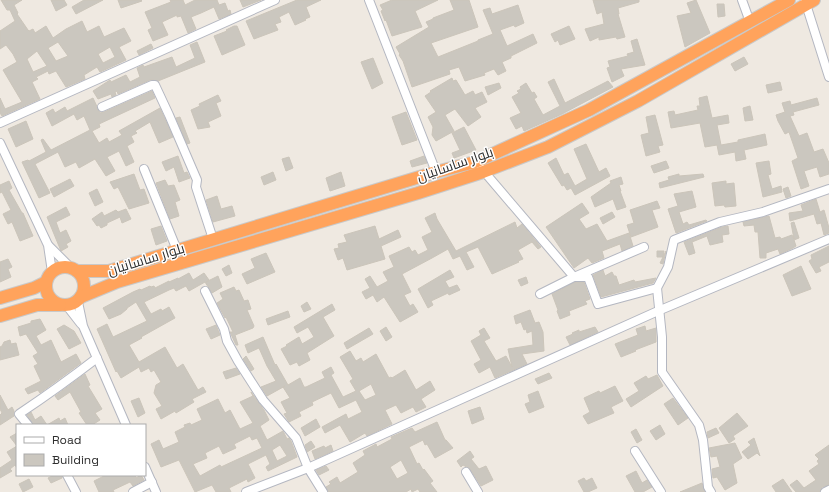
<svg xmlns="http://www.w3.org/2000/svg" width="829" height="492" viewBox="0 0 829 492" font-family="'Space Grotesk',Cairo,sans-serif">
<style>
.building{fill:#cbc7bf;stroke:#cbc5ba;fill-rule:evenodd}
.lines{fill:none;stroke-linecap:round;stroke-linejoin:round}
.minor-casing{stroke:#b4b7c1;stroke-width:10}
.highway-casing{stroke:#c9c9c9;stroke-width:14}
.minor{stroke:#fff;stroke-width:8}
.highway{stroke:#ffa35c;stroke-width:12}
.labels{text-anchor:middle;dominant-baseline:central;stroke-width:3;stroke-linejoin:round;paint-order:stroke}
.street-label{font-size:14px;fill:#2e2e2e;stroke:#fff}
</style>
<rect width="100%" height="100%" fill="#efe9e1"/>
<g class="building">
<path d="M1,0H22L14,5L18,13L17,14L28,30L29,31L33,29L35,33L46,26L53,38L66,29L82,21L87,32L99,26L104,37L124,28L131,41L119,47L126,60L100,72L97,67L84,75L85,79L66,87L56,71L49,74L48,71L36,77L38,79L32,82L40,99L2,116L0,113V98L5,109L22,102L3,70L17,62L13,54L6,45L0,49V31L15,21L10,10H7ZM58,42L68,56L56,61L48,48ZM110,47L115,57L103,63L98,54ZM37,51L47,66L33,72L27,59Z"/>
<path d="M51,0H64L67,5L56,11Z"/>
<path d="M84,0H103L76,14L72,7Z"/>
<path d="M118,0H141L142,1L121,8Z"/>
<path d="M170,0H183L185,5L195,0H217L219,5L225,3L228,11L230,10L231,14L219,19L214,7L201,13L191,17L196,29L188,33L181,16L177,17V15L162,22L168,35L153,41L148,30L152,28L145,12L171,2Z"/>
<path d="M240,0H261L243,7Z"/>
<path d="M297,0H321L306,7L310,17L305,19L306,20L295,25L289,12L279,17L281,22L275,24L278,30L254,39L246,21Z"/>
<path d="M392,0H438L415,11L422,27L392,36L386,20L385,21L381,11L383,10L380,5Z"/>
<path d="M450,0H469L478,27L431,43L438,57L478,41V40L493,34L483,10L490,8L492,14L518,5L524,23L515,27L514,25L500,30L507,46L533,34L537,43L511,56V58L502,62L506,71L498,75L494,69L484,73L485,75L465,81L459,67L449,70L450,74L412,87L403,61L399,55L400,54L396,47L429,27L426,22L433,19V18L454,10Z"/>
<path d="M593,0H639V2L618,8L619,14H618L625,37L617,39L616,37L599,40V37L590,41L585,29L604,24L602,12L597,14Z"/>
<path d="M696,0L710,33L685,47L677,16L691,13L687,3Z"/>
<path d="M717,4H724L725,16L718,17Z"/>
<path d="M234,26H237L245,45L222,55L214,36L227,31L226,30Z"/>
<path d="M569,26L575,39L560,45L558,40L555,42L551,34Z"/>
<path d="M637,39L645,65L621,69L624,76L612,82L607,68L610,67L608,61L628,56L627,54L634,52L631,41Z"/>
<path d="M197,42L205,62L158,81L150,80L118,94L117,91L115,92L116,95L112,97L111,94L98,99L93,91L110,80L111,82L126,75L130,82L140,77L137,68L143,65L144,67L172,57L176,67L195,58L190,45Z"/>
<path d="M151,44L153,48L139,55L137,51Z"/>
<path d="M744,57L748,64L735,71L731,64Z"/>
<path d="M373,58L383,83L372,89L361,62Z"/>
<path d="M452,78L453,81L456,80L465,95L473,91L475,95L482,92L487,102L475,108L481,117L468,126L455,109L445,115L454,131L436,141L432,135L433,127L428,117L436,112L425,96L431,92L430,91Z"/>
<path d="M554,79L565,103L608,81L613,87L562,114L524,131L522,126L516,129L510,118L521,113L512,97L519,93L517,91L521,89L520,87L526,83L532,93L534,92L537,97L534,99L543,115L560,106L548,82Z"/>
<path d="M780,82L782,90L768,93L766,85Z"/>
<path d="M499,83L501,88L488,95L485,87Z"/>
<path d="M152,91L155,98L99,124L100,127L92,131L99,143L107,138L109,142L122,135L119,131L160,108L173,137L159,143L150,122L135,131L137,133L131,136L134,142L127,146L134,162L126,166L119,151L107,157L115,171L106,176L95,159L79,168L76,162L65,167L58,152L35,164L50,193L39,198L22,162L28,160L29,161L46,152L41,140L43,139L51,150L90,130L84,116L77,120L74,114L52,126L46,113L53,109L55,113L65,107L67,111L93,98L100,113L104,112Z"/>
<path d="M218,95L221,101L216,103L221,116L208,122L210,127L198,129L191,110L200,106L199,104Z"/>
<path d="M707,96L712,118L728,115L729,123L717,125L721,145L738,142V140L765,134L767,145L744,150L746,159L736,161L735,152L719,155L717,145L705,147L700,123L671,128L668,112L674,111L675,115L698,110L697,106H700L699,98Z"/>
<path d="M817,98L819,105L793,112L794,115L790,116L799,136L807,133L814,152L823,149L829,163V174L820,177L817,167L804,171L809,186L801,189L792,161L798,158L789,132L785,134L778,121L776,115L785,112L782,103L790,101L791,105Z"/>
<path d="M750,106L753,120L745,121L743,108Z"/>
<path d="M406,112L417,140L402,145L392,117Z"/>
<path d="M655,115L663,145L658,146L660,152L646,156L641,135L649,133L646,117Z"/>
<path d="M180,117L190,143L187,144L176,118Z"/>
<path d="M26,121L33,139L16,147L8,129Z"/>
<path d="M464,127L476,150L454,158L452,153L460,150L452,133Z"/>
<path d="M586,144L599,172L606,168L610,176L575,195L571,188L567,190L564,185L562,186L548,163L556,158L564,175L568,173L575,186L587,179L574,149Z"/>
<path d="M178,156L184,173L187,172L190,178L179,182L174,167L166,171L162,162Z"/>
<path d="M424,156L427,163L412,167L410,161Z"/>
<path d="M289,157L293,168L286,171L282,159Z"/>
<path d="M666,161L669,168L654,173L651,166Z"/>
<path d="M769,161L771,174L768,175L772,189L781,186L782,192L763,197L756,163Z"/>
<path d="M273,172L276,180L264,185L261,177Z"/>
<path d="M341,172L345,186L330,191L326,178Z"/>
<path d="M134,174L140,190L144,189L149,203L129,209L118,187L114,189L110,182Z"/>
<path d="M679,174V176L703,174L704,177L660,188L659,183L669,180L668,177Z"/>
<path d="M621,177L623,184L619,185L621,191H620L626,207L617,210L613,199L595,207L591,197L611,183L610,181Z"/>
<path d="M70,179L74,186L54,197L50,189Z"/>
<path d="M165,180L168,186L174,185L180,200L175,202L179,216L170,219L156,183Z"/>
<path d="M9,181L12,188L9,190L22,213H23L33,236L20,241L12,222L8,224L3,214L11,210L2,192L0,193V185Z"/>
<path d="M726,181V184L734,183L736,206L725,207L724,205L715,206L712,183Z"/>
<path d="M788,187L791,196L786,198L783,189Z"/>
<path d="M97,189L103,202L95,206L89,193Z"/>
<path d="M692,191L696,207L679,212L683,224L687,222L689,225L706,220L707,221L676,233L668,209L678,206L674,194Z"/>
<path d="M217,196L221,209L232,206L235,216L213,222L206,200Z"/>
<path d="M816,199L820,212L824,210L829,228V233L824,235L821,223L817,224L814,214L790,221L789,213L803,211L801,205Z"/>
<path d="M657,201L660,208L652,210L658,227L631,237L627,225L634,223L630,210Z"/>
<path d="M582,203L589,213L579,219L586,229L597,224L607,241L629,233L633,246L622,251L620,244L602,251L604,258L592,263L588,258L574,268L546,227Z"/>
<path d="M66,207L70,215L56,222L60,233L66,230L71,241L66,244L68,247L61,251L47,217Z"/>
<path d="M126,209L131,219L122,223L120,217L107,223V225L101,228L99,225L97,226L92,219L102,212L104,216L116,210L119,213L118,212Z"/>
<path d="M612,212L615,217L603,224L600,218Z"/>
<path d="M435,213L437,219L456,251L515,222L517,228L522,224L541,247L538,249L532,242L518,250L523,259L518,261L519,262L492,274L478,247L466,252L474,267L467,270L460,256L453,259L448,249L432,258L402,274L411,292L404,295L410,306L413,304L418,312L400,322L384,297L377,302L373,295L366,299L362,292L370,288L365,279L370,276L377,287L388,281L383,272L394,267L389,256L409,247L412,252L415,250L418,255L428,250L422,237L432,232L425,218Z"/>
<path d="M769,216L775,238L780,237L781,239L792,235L794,239L791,223L794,222L799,238L794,240L796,246L793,248L780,254L778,249L766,253V258H760L758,232H755L754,225L744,226L743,222Z"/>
<path d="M161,226L167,241L156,245L151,229Z"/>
<path d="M375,226L379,239L398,230L401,237L381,246L385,259L347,270L343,258L338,260L334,249L339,248L338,244L347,242L344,235Z"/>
<path d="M728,226L729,234L722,235L723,242L710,245L707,236L692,242L695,253L689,255L684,242L722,227Z"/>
<path d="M829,246V262L819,267L821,271L816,273L809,261L812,259L811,255Z"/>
<path d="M657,251H664L663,257L666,251L663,264L660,263L663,257H657Z"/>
<path d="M266,253L275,272L247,284L242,274L255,268L251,259Z"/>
<path d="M8,259L12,267L8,269L11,277L0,282V262Z"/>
<path d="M229,265L232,273L226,276L222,269Z"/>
<path d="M801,266L811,289L792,296L783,275Z"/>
<path d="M450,270L454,277L445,281L449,288L457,285L460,290L449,295L448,293L431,301L433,305L428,308L418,289Z"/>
<path d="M603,270L605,276L612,272L614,276H616L619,285L634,280L635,282L656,278L653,283L601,297L593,275Z"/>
<path d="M189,273L193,280L204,273L209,280L206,282L218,276L222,287L212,293L205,282L189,291L186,286L176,291L174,288L169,290L144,302L151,314L161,309L162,311L169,307L175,318L141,337L142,338L129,345L139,362L165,347L177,368L183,364L198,390L203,387L206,392L192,399L194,402L176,413L175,411L161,419L156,409L162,406L154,393L156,385L161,382L154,370L151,372L149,368L141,372L139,367L121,378L117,371L116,372L97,329L107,324L113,337L147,321L136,302L127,308V309L121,314L109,319L103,308L133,292L140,289L141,290L150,286L151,287L154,286L155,288L169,281V282L178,278V279Z"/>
<path d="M526,277L528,283L521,286L518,280Z"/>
<path d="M575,282H584L590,299L585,301L587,304L569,311L570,315L560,319L557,311L558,310L552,294Z"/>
<path d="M234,287L236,291L239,290L244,301L248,300L251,309L247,310L254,326L253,328L235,335L238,345H236L230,332H233L226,317L225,318L217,303L223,299L220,293Z"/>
<path d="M307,302L311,309L304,312L301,306Z"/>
<path d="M332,304L335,310L323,317L334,336L307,353L310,360L299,366L297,362L290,365L281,349L287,346L286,345L299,337L302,344L314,337L308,327L297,333L294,327Z"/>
<path d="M530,310L535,323L539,322L543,332L544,351L522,354L527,364L495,378L490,367L479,373L474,364L481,360L471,341L481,335L479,331L484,328L490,338L484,341L496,361L506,356L512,367L508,349L533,345L532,331L527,333L526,329L524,330L521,322L516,324L514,316Z"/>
<path d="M288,311L290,317L268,325L266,319Z"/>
<path d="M40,319L46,330L36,336L41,345L51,340L61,362L76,354L81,363L40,393L38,390L28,394L25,389L41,381L34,366L38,364L33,356L38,353L26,334L20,336L18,327L31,323V321Z"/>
<path d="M64,325L74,331L81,343L69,349L57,329Z"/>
<path d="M216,325L220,335L211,339L206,329Z"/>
<path d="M645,326L646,331L656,328V342L635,350L636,351L621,357L615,344L638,335L636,329Z"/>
<path d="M386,327L392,337L386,341L380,331Z"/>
<path d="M595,327L598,332L570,345L566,337L573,334L572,333L579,330V332Z"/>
<path d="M369,328L373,334L347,349L344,343Z"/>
<path d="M263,337L275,365L276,364L288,385L300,378L304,387H306L325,378L322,372L331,367L334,373L331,375L343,397L356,391L350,381L353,379L340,357L350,351L356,361L361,358L363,362L376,354L389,378L391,377L392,378L405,370L416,390L430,381L435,390L421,399L426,407L416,412L413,407L401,413L396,405L385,410L392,424L367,436L365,433L350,442L340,425L325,433L322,427L346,414L348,419L362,412L356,400L339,408L331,393L312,402L313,405L299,412L301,416L289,422L284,414L287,413L281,402L290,398L283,387L285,386L267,396L261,387L276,381L267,366L259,348L248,353L245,345ZM371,384L376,395L365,400L359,391Z"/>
<path d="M10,340L11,344L16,343L19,355L0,360V347L2,346L4,342Z"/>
<path d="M246,356L254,369L251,371L243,359Z"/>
<path d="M236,368L240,374L226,379L223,372Z"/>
<path d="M549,373L552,378L538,384L535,379Z"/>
<path d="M85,374L90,385L88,386L102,409L95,413L100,420L92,425H87L79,413L81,412L70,392L58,400L55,396Z"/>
<path d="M657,375L663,386L631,407L626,399L639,391L634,383L646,376L648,379Z"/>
<path d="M615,386L623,401L611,407L614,413L588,424L583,416L590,412L584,398L599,391L600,393Z"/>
<path d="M538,391L544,407L529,413L525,404L530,402L528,395Z"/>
<path d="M251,392L264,410L269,420L260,426L267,440L283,431L287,439L289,438L291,441L297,457L268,471L266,467L270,464L266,455L248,464L255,478L248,482L247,479L229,488L231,492H216L212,485L195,492L179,460L161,467L151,444L159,440L163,449L179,442L175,432L185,427L184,425L190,423L191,425L202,420L197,409L218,399L225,413L230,410L240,429L253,423L240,402L253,396ZM250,436L252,440L257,438L262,448L221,467L220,465L200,476L193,464L207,458L205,453L219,446L223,454L236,448L234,444ZM280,445L287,456L277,461L272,450Z"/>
<path d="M0,395L8,410L12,407L14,411V416L0,425V415L2,413L0,409Z"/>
<path d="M139,398L145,413L138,417L131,401Z"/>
<path d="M673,398L688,418L678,425L664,404Z"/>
<path d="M480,407L484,419L472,424L468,411Z"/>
<path d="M31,412L35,420L41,416L47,425L59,418L60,421L65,418L68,425H33L27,415Z"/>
<path d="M737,413L748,426L733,436L735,439L729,443L719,428Z"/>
<path d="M316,419L320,427L305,436L301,428Z"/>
<path d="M437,422L445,440H446L453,448L435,458L427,444L425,445L423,440L409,447L417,464L419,463L423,470L424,469L433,481L430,483L437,492H420L418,489L412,492L411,489L406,492H328L326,487L331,484L329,482L337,477L340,483L358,472L353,463L365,455L363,451L376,444L377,447L392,439L391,437L412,428L415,432ZM401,460L408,473L397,479L390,467Z"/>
<path d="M660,425L665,434L656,440L650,431Z"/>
<path d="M716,428L719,433L708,438L707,432Z"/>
<path d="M636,429L642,440L637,443L631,432Z"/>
<path d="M17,433V468L15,465L10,469L12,471L0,478V468L12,460L7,452L17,446L10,437Z"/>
<path d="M754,438L760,456L757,453L748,459L742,452L751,445L748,442Z"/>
<path d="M311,441L315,447L307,452L305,445Z"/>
<path d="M735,443L742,458L733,464L737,483L725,490L717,477L713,478L712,469L720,467L717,456L711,457L709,448Z"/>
<path d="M331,445L333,451L315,459L312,451L324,446L325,448Z"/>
<path d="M829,445V485L822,487L820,492H796L790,485L797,480L804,488L816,480L809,471L819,464L817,461L819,459L815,455Z"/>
<path d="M470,451L474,457L471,459L479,469L486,466L493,480L481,486L470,469L463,465L461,467L457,461Z"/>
<path d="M326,466L329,470L319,475L316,470Z"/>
<path d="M636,471L642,483L647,480L652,487L643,492H635L626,476Z"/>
<path d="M54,475H62V478L51,483L48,478Z"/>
<path d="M106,475H135L136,478L141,475L144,480L133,486L130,482L113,490L114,492H99L94,481Z"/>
<path d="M584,478L586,481L592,478L597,488L588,492H584L578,481Z"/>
<path d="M29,479L33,487L23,492L19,484Z"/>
<path d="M783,479L792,492H776L772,486Z"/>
<path d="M702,483L705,492H680Z"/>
</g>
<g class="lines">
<defs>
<g id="minor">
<path d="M369,0L436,172"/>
<path d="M742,0L750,22"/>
<path d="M805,1L829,77"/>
<path d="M102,107L152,85H155L169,115L197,180L196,187L213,239"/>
<path d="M0,123L275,0"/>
<path d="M0,143L48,245L52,272"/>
<path d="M481,168L574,277H588L598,304L657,288"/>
<path d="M144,169L177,250"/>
<path d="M49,246L71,268"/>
<path d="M205,291L224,329L227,341L238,361L263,400L296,438L308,468L323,492"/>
<path d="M540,294L574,277L644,247"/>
<path d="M78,302L83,326L126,425"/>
<path d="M67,306L81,324"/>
<path d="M28,425L19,414C46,396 71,378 97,358"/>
<path d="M635,451L661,492"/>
<path d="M145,467L156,492"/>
<path d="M466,472L478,492"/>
<path d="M67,475L76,492"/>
<path d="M133,492L152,482"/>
<path d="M246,492L308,468L658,311L829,239"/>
<path d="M711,492L708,487L703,440L699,425L662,372V337L657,288L668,267L674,240L720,222L763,212L829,189"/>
<path d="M825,492L829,490"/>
</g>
<g id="highway">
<circle cx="65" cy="286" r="19"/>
<path d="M77,271H109L436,172L475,162L589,110L789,0"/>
<path d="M81,297L117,282L418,193L483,172L548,147L638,101L814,0"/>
<path d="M0,298L34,288L46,282"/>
<path d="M0,316L37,305H60"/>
</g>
</defs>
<use href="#minor" class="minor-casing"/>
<use href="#highway" class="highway-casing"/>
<use href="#minor" class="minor"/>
<use href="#highway" class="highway"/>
</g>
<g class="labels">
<g class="street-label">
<text transform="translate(455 164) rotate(-19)">بلوار ساسانیان</text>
<text transform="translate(146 259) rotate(-17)">بلوار ساسانیان</text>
</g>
</g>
<rect x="16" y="424" width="130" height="52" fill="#ffffff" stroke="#ababab"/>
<rect x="24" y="437" width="20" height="6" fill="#ffffff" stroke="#ababab"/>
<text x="52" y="444" font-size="12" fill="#2e2e2e">Road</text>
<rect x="24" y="454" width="20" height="12" fill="#cbc7bf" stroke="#ababab"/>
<text x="52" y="464" font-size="12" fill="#2e2e2e">Building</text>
</svg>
